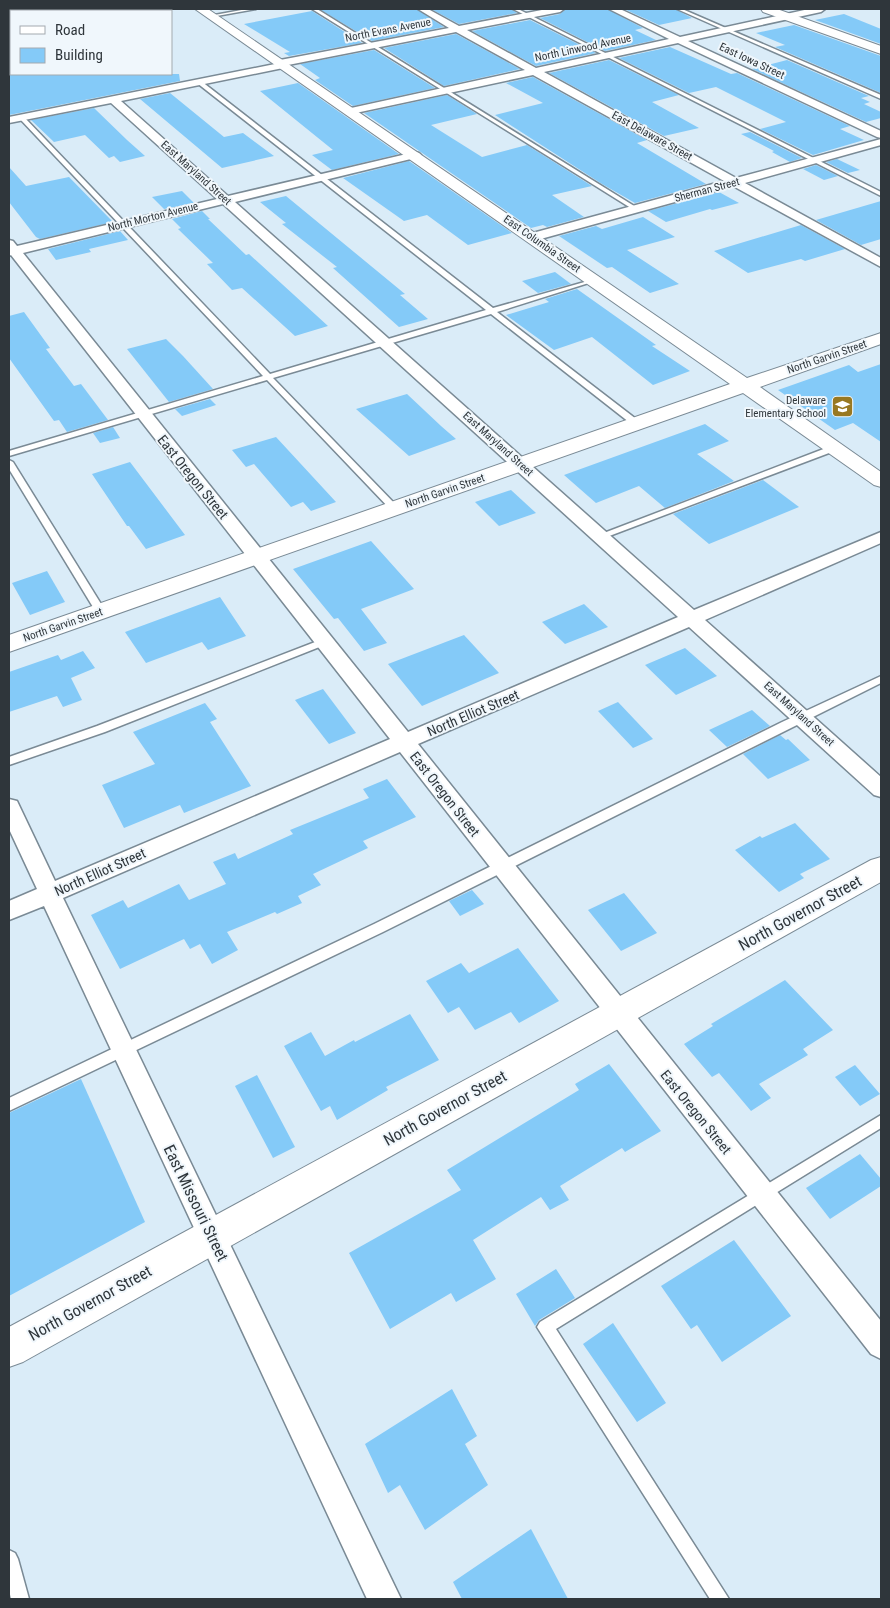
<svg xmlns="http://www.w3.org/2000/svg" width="890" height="1608" viewBox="0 0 890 1608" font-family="'Roboto Condensed',sans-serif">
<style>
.building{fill:#84caf8}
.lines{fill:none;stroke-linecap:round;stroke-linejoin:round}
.lane-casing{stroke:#7a8a95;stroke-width:3}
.street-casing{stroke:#7a8a95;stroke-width:3}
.secondary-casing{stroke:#7a8a95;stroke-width:2}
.lane{fill:#fff;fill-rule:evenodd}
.street{fill:#fff;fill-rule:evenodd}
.secondary{fill:#fff;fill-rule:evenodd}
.labels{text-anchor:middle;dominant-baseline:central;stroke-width:4;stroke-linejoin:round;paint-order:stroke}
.far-street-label{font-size:11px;fill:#2f363b;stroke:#f0f7fc}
.far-poi-label{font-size:11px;fill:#2f363b;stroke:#f0f7fc;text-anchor:end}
.street-label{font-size:14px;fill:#2f363b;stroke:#f0f7fc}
.near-street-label{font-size:16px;fill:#2f363b;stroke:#f0f7fc}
</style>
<rect width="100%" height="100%" fill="#daecf8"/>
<g class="building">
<path d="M326,9H416L444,27L372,41L321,10Z"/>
<path d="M431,9H511L517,13L459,24Z"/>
<path d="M566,9H607L643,28L635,30L656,40L605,51L540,18L560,14Z"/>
<path d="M624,9H675L692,18L659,25Z"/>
<path d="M312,11L362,43L289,56L284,53L290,52L244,24Z"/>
<path d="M844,14L881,29V44L815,20Z"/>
<path d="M530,20L596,53L536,66L472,31Z"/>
<path d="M794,25L881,56V93L775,47L785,45L756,33Z"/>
<path d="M456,34L520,69L444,86L384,48Z"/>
<path d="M670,47L731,74L737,73L850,126L840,129L864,140L813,155L760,129L786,122L716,87L689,93L619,58Z"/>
<path d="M374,50L435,88L353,106L315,80L320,78L300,64Z"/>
<path d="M609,60L679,95L652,102L699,128L664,136L549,73Z"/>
<path d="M787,60L869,96L861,98L870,102L864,104L881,112V118L866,122L752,69Z"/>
<path d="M9,74H179L180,81L9,115Z"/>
<path d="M533,77L647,140L637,143L706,184L635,203L602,184L495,115L543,103L506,83Z"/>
<path d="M298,83L399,154L332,170L312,155L333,150L260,91Z"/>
<path d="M170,93L224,137L243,133L274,156L222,168L140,99Z"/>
<path d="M447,95L477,114L431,125L482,157L527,145L592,186L552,195L584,217L547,227L543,225L531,228L364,113Z"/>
<path d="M94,108L127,140L145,156L120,162L114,156L109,158L85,135L54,142L31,120Z"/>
<path d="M750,132L802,158L790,162L772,152L774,151L741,134Z"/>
<path d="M837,159L860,170L848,173L826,162Z"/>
<path d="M409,161L512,233L468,245L427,215L404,221L343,178Z"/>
<path d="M816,165L838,176L824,180L803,169Z"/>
<path d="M9,167L26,186L69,177L113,222L40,239L36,237L9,202Z"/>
<path d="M182,191L194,203L164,209L152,197Z"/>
<path d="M719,192L739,203L712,210L710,209L666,222L648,211Z"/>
<path d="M286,196L405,294L400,295L428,319L399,327L333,268L337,267L282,224L286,223L260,202Z"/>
<path d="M881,201V239L861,245L816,220Z"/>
<path d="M202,211L210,219H208L246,255L249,254L328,326L295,336L242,288L232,290L207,264L213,263L178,229L181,228L172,219Z"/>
<path d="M643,217L675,237L627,250L679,284L650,293L612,267L607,268L559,236L596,226L602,229Z"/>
<path d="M801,225L845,249L805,261L801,259L748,273L714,251Z"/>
<path d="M120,231L128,240L89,249L91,252L56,260L48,249Z"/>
<path d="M555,272L571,284L538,293L522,281Z"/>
<path d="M577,289L656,345L652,346L690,371L653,385L592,337L554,350L506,315L549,302L545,299Z"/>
<path d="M24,312L50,348L46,349L74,386L81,384L108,420L67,432L59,420L54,421L9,358V316Z"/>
<path d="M166,339L183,356L213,389L169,402L127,349Z"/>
<path d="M881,364V442L853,423L835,430L778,390L849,365L858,372Z"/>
<path d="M407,394L441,426L456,439L409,456L356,409Z"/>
<path d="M210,399L216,405L182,416L175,409Z"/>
<path d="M705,424L729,441L697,454L734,481L665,508L639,486L596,503L564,475Z"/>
<path d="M113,427L120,438L100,443L93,433Z"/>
<path d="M276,437L336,502L311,511L303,502L291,507L254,464L246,467L232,450Z"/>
<path d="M130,462L185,535L146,549L129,526H127L92,474Z"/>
<path d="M763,480L799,507L709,544L673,514Z"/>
<path d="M511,490L536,513L499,526L475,502Z"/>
<path d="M371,541L414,589L361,609L387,643L364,651L338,618L334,619L293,569Z"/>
<path d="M47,571L65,602L30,615L12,583Z"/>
<path d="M220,597L246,636L208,650L202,642L146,663L125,632Z"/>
<path d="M584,604L608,627L565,644L542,622Z"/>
<path d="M464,635L499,673L422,706L388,664Z"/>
<path d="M685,648L717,676L676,695L645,665Z"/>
<path d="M83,651L95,668L71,678L82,700L63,707L57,696L9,712V672L58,655L61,660Z"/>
<path d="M323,689L356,733L329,744L295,700Z"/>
<path d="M618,702L653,739L633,748L598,711Z"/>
<path d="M205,703L217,719L210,722L251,786L184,813L180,805L124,828L102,785L155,764L133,732Z"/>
<path d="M752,710L770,726L727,747L709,730Z"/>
<path d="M780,735L786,740L788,739L810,760L768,779L743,754Z"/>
<path d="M387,779L416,817L363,841L368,848L313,874L321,885L298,896L302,903L277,914L275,912L227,932L238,950L212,964L200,944L190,949L184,939L120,969L91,915L123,900L128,908L179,884L189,900L226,884L213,862L235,853L238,859L293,834L290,830L369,798L363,789Z"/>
<path d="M795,823L830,859L800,874L804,878L779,892L735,850L760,836L762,838Z"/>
<path d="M472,890L484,904L460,916L449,901Z"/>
<path d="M624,893L657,933L621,951L588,910Z"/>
<path d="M518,948L559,1001L519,1023L511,1012L475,1030L459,1007L448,1013L426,981L461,963L469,973Z"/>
<path d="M785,980L833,1030L803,1049L808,1055L759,1084L771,1098L751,1111L719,1073L712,1077L684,1044L713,1026L711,1024Z"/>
<path d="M410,1014L439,1060L386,1087L388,1090L337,1120L330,1106L321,1111L284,1046L311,1032L325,1056L354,1040L355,1042Z"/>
<path d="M609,1064L661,1131L625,1152L622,1148L560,1186L569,1200L550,1210L541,1197L473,1240L496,1279L456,1302L451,1293L390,1329L349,1253L461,1190L447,1170L579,1090L575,1084Z"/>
<path d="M855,1065L880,1094L860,1106L835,1077Z"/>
<path d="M257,1075L295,1147L273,1158L235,1086Z"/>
<path d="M81,1079L145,1222L9,1296V1113Z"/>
<path d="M860,1154L881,1179V1186L830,1219L806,1188Z"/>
<path d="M734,1240L791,1316L722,1362L697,1325L691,1329L661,1286Z"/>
<path d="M556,1269L575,1298L539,1320L535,1326L516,1294Z"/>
<path d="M613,1323L666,1403L637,1422L583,1344Z"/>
<path d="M452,1389L477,1436L465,1444L488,1485L425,1530L400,1485L388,1493L365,1444Z"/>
<path d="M531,1529L568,1599H462L453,1582Z"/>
</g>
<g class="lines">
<defs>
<g id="lane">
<path d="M247,9H256L211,17L209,16Z"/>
<path d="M312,9H317L639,209L634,210Z"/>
<path d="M513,9H518L881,192V196Z"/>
<path d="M677,9H682L881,95V99Z"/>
<path d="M197,81H201L493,308L595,279V281L497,312L640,422V426H634L491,314L273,378L398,507V511H392L267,380L9,456V451L263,376L20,119V117H24L270,374L486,310L197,83Z"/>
<path d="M834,445L837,446V450L604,538L601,539L596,536Z"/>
<path d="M9,460L13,462L106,612L104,614L101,615L96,612L9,469Z"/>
<path d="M323,639L327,640L328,642L327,644L105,732L9,765V757L97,726Z"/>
<path d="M881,676V683L383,932L9,1111V1098L374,924L782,722Z"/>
<path d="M881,1115V1128L556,1329L729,1599H710L537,1327L540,1322Z"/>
<path d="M9,1550L15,1553L18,1559L29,1599H11L9,1590Z"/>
</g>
<path id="street" d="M418,9H428L459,26L547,9H564L560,12L467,30L536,68L669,39L609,9H620L680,37L809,9H825L821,12L688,41L881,131V138L877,137L678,43L544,72L736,178L881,139V145L745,183L881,258V267L733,186L537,240H529L527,237L529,234L724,181L533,75L351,114L347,113L346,111L347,109L351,108L525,70L456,32L288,65L283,68L121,101L228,196L415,152L419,153L421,155L419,157L235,202L694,610L881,532V543L705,620L881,777V797L874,795L689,627L418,744L881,1321V1359L871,1354L400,752L63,898L401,1599H367L44,906L9,920V901L37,889L9,829V799L17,801L55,881L390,739L11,255L9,256V240L13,241L17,246L217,199L111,103L9,123V117L275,64L280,60L449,28ZM223,204L678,617L408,732L23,253Z"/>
<g id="secondary">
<path d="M195,9H208L747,378L881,333V344L760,387L881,472V487L874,485L743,393L9,652V635L730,384Z"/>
<path d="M761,9H777L881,46V54L763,12Z"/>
<path d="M881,857V882L23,1362L9,1367V1327L871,860Z"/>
</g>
</defs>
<use href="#lane" class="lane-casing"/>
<use href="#street" class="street-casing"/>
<use href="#secondary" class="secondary-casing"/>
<use href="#lane" class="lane"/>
<use href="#street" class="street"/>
<use href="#secondary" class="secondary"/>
</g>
<defs>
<symbol id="school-square" viewBox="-11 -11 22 22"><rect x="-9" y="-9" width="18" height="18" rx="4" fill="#987821" stroke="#f0f7fc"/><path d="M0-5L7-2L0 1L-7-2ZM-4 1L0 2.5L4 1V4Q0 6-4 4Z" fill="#fff"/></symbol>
</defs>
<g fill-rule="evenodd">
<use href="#school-square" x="830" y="394" width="25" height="25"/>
</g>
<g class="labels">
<g class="far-street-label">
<text transform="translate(388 30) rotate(-11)">North Evans Avenue</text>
<text transform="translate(583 48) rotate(-12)">North Linwood Avenue</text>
<text transform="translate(752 61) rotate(25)">East Iowa Street</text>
<text transform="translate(652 136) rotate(29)">East Delaware Street</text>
<text transform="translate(196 173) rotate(42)">East Maryland Street</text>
<text transform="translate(707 190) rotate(-15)">Sherman Street</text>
<text transform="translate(153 217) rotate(-14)">North Morton Avenue</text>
<text transform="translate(542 244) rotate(35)">East Columbia Street</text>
<text transform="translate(827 357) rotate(-19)">North Garvin Street</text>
<text transform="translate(498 444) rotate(42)">East Maryland Street</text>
<text transform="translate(445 491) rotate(-19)">North Garvin Street</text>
<text transform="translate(63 625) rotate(-19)">North Garvin Street</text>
<text transform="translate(799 714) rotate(42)">East Maryland Street</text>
</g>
<g class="far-poi-label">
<text x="826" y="400">Delaware<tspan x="826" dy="13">Elementary School</tspan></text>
</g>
<g class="street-label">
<text transform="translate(193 477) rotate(51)">East Oregon Street</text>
<text transform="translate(473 713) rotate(-23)">North Elliot Street</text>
<text transform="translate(445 794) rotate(52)">East Oregon Street</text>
<text transform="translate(100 872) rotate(-24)">North Elliot Street</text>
<text transform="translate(696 1112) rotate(51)">East Oregon Street</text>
</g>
<g class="near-street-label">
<text transform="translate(800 913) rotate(-29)">North Governor Street</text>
<text transform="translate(445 1108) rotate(-29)">North Governor Street</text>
<text transform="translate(196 1203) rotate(64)">East Missouri Street</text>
<text transform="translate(90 1303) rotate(-29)">North Governor Street</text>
</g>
</g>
<rect width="890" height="1608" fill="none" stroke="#2f363b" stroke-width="20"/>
<rect x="10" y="10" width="162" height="65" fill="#f0f7fc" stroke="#a3aaaf"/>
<rect x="20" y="26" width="25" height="8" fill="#ffffff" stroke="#a3aaaf"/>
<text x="55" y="35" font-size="15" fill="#2f363b">Road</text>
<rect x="20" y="48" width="25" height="15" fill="#84caf8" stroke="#a3aaaf"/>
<text x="55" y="60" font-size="15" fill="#2f363b">Building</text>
</svg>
